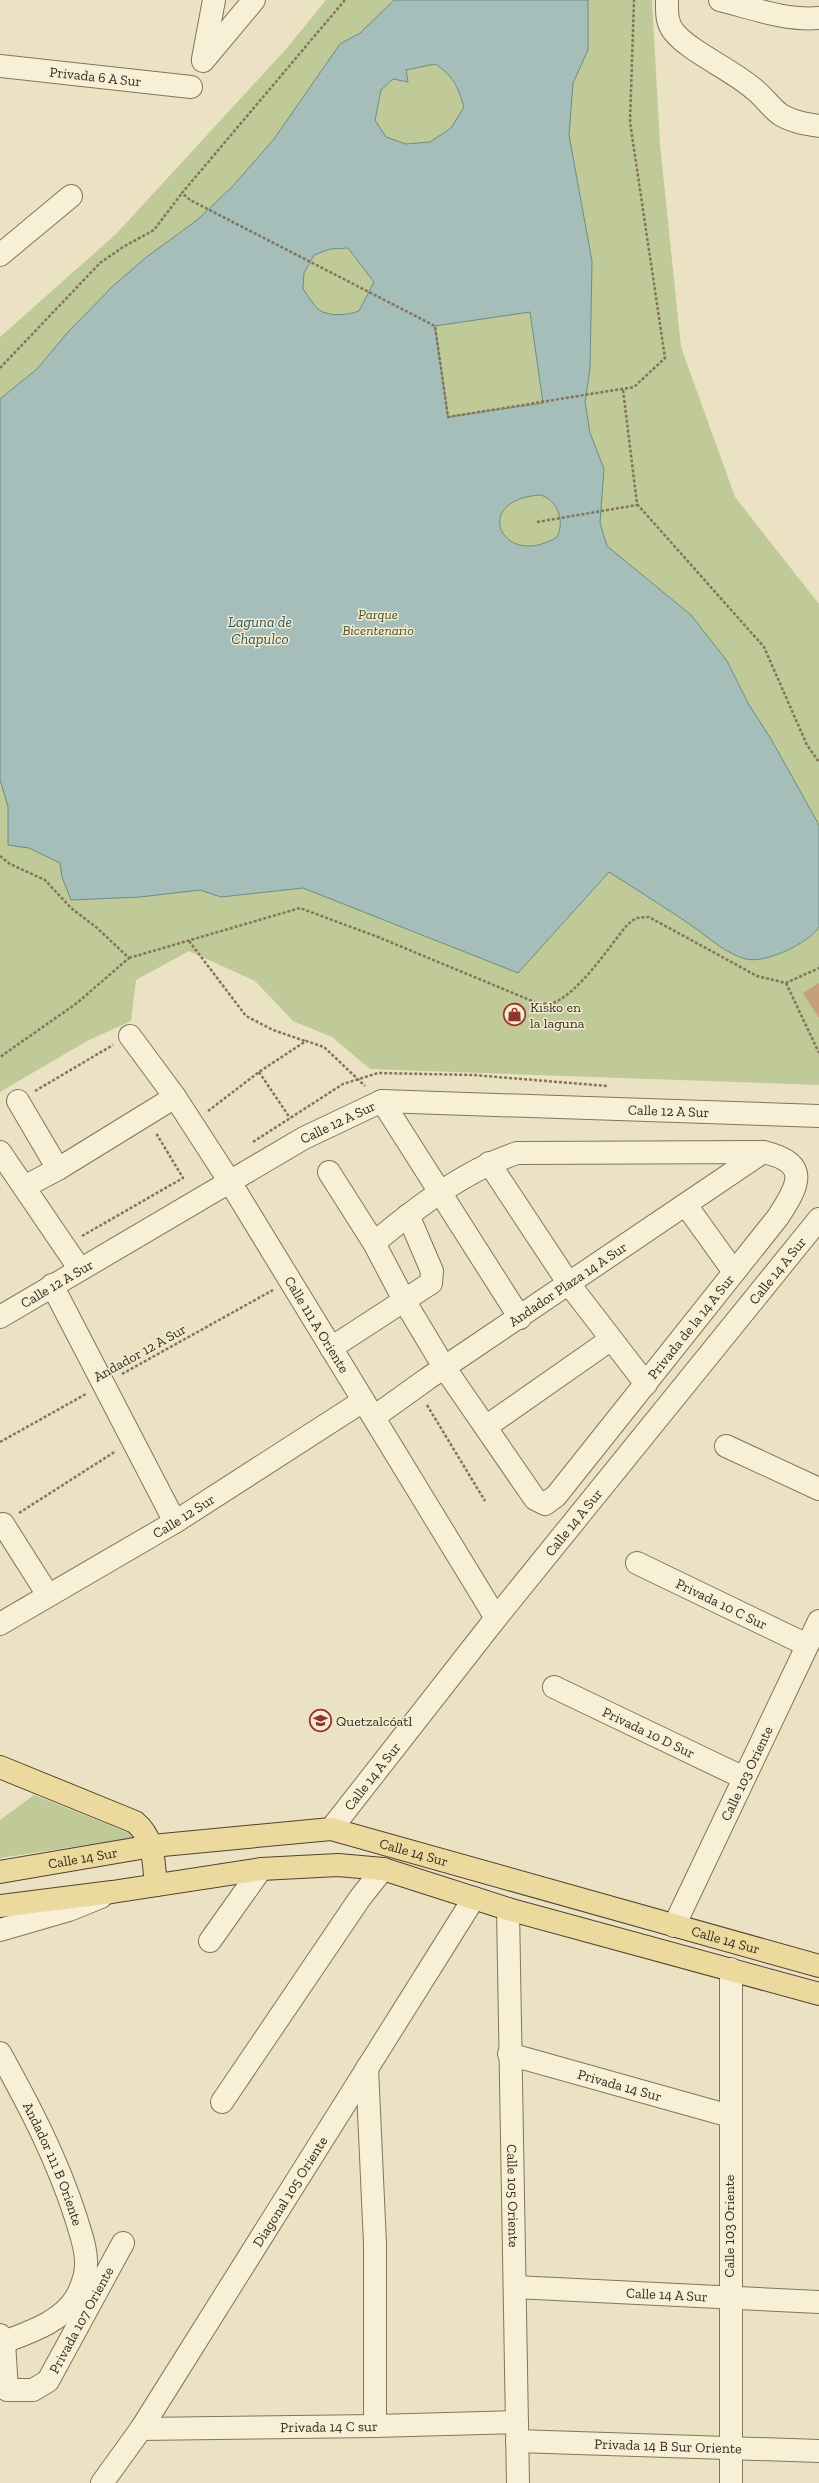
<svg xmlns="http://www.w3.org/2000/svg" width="819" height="2483" viewBox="0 0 819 2483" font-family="'Zilla Slab',serif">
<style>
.green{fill:#c0c998}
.water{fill:#a5beb9;stroke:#6d8c86;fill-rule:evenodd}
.building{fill:#c7a07b}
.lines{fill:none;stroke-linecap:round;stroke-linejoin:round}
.minor-casing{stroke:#84745b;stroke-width:24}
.major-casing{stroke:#52422f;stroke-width:24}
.path{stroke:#84745b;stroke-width:2.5;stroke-dasharray:3 2;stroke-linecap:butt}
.minor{stroke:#f7efd6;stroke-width:22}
.major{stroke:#ecd99d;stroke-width:22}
.labels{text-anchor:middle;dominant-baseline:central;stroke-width:3;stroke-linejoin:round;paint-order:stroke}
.street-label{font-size:14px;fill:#352b1e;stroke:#f3ecd2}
.park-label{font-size:14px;font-style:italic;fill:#435026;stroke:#f3ecd2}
.poi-label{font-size:14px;fill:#352b1e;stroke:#f3ecd2;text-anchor:start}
.water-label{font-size:15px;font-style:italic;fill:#2e5454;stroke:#f3ecd2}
</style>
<rect width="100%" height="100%" fill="#ebe2c3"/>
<g class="green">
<path d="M326,0H652L660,144L681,347L735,497L819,604V1085L370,1069L332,1037L293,1021L255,981L189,951L136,980L131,1021L87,1041L0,1092V337L116,234L287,48Z"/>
<path d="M34,1795L140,1837L0,1858V1820Z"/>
</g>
<path class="water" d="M394,0H588V50L573,83L569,135L592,261L590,369L585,402L590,433L604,469L600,523L607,546L691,615L727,661L749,705L771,739L819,825V927C809,943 765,964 746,959C726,954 708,937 691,925C664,907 636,889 609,872L518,973L303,888L221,897L200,890L140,897L71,900L62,877L60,863L29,848L8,845V807L0,779V399L37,369L68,332L113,286L144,259L197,220L232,187L274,139L340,44L360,33ZM435,64C453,75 458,87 464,107L451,128L430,142L406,144L386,137L375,120L381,90L393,79L408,82L406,70ZM348,248L374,282L359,311C348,315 330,317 319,310C313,305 308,295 303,289L304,273L314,255L330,249ZM530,312L543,403L448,417L435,326ZM541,495C558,501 565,521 557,537C502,571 469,499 541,495Z"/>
<path class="building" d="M819,983V1018L803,993Z"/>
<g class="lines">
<defs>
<g id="minor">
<path d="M667,0C667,12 666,22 674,32C690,52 733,70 755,90C765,98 771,108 781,115C793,122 806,124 819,126"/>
<path d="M720,0C752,8 786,21 819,18"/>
<path d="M203,59L214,0"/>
<path d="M203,61L254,0"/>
<path id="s1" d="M0,66L191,87"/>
<path d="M0,255L71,196"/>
<path id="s2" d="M130,1036L175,1097L230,1182L496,1618"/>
<path d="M18,1101L58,1169"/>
<path d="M382,1101L520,1318"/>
<path d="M0,1152L79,1268"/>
<path d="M489,1163L569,1284L646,1384"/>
<path id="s3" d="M329,1172L374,1243L405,1302L444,1367L535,1499L545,1504L556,1496L778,1217C799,1185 811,1163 763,1152L517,1153C464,1171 417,1207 374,1243"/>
<path d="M24,1187L58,1169L175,1097"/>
<path d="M686,1205L734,1272"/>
<path d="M52,1285L175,1522"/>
<path id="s4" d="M0,1317L304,1138L382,1101L819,1116"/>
<path d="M331,1348L431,1283L432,1271L408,1215"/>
<path id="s5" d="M374,1417L427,1379L763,1152"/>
<path d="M487,1426L610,1340"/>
<path d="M726,1446L819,1489"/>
<path d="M3,1524L48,1595"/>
<path id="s6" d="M637,1563L807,1645"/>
<path id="s7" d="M0,1624L175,1522L363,1401"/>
<path id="s8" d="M554,1687L744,1778"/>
<path id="s9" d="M331,1829L496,1618L819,1219"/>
<path id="s10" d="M508,1909L518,2483"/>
<path id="s11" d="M674,1926L819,1621"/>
<path d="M0,1930L69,1910L101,1897"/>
<path d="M210,1941L261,1869"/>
<path d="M731,1969V2483"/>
<path id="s12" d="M0,2053C30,2107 57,2159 76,2218C80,2232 87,2249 86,2265C86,2276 82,2286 77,2296C62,2322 30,2332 4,2342"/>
<path id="s13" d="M509,2054L730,2116"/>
<path d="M367,2068L375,2244V2426"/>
<path d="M222,2102L360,1898L383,1869"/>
<path id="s14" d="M515,2287L819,2302"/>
<path id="s15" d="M0,2335L4,2342L7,2390H33L48,2381L123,2243"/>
<path id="s16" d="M141,2429L375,2426L517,2422"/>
<path id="s17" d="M517,2441L819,2451"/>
<path id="s18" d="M102,2483L141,2429L474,1898"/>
</g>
<g id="major">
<path d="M0,1767L135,1822C155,1839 153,1860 156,1885"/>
<path id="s19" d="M0,1872L152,1846L331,1829L819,1966"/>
<path d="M0,1906L112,1892L261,1869L338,1865L383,1869L508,1909L819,1994"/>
</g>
</defs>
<use href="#minor" class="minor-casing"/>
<use href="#major" class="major-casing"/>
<g class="path">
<path d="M345,0L182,193L190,200L435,326L448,417L634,387L665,358L630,122L634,0"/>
<path d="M0,368L100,263L123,247L154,230L182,193"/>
<path d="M623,390L637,504L764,647L807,745L819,762"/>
<path d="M537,522L637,505"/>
<path d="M0,856L10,864L45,880L71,908L96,927L129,958L77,1003L0,1057"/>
<path d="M189,941L246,1016L273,1030L305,1041"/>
<path d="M129,958L300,908L378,937L537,1003C542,1003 548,1005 553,1003C579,993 609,947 627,925L636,918L649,917L757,976L786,983L819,968"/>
<path d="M786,983L819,1053"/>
<path d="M259,1072L290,1118"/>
<path d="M35,1091L113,1045"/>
<path d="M208,1111L259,1072L306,1041L324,1047L365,1086"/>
<path d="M253,1142L343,1084L378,1073L473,1075L607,1086"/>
<path d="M82,1236L183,1178L156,1133"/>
<path d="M122,1374L273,1290"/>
<path d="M427,1405L485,1501"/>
<path d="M0,1442L86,1394"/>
<path d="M19,1513L116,1451"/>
</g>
<use href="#minor" class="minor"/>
<use href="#major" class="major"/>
</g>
<defs>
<symbol id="shop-ring" viewBox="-11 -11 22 22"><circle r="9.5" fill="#f3ecd2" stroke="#90342f" stroke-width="1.5"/><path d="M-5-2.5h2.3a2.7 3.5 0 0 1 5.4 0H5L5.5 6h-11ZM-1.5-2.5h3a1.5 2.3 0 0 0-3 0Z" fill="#90342f"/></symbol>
<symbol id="school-ring" viewBox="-11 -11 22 22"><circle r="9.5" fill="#f3ecd2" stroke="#90342f" stroke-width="1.5"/><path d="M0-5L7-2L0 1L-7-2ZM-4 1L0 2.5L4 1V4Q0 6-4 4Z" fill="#90342f"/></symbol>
</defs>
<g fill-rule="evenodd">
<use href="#shop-ring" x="502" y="1002" width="25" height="25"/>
<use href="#school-ring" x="308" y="1708" width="25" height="25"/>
</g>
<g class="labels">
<g class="street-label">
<text stroke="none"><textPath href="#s1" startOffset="96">Privada 6 A Sur</textPath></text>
<text stroke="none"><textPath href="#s4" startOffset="726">Calle 12 A Sur</textPath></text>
<text stroke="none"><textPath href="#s4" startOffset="390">Calle 12 A Sur</textPath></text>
<text stroke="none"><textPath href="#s9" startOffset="715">Calle 14 A Sur</textPath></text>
<text stroke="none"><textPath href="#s4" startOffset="66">Calle 12 A Sur</textPath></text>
<text stroke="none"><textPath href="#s5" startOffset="235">Andador Plaza 14 A Sur</textPath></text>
<text stroke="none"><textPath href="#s2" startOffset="344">Calle 111 A Oriente</textPath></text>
<text stroke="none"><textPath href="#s3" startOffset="628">Privada de la 14 A Sur</textPath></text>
<text transform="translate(140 1353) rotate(-29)">Andador 12 A Sur</text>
<text stroke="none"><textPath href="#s7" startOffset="213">Calle 12 Sur</textPath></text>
<text stroke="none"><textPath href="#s9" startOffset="391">Calle 14 A Sur</textPath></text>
<text stroke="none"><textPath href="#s6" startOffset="94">Privada 10 C Sur</textPath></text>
<text stroke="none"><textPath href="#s8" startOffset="105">Privada 10 D Sur</textPath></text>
<text stroke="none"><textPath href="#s11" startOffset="169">Calle 103 Oriente</textPath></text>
<text stroke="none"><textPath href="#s9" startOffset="67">Calle 14 A Sur</textPath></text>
<text stroke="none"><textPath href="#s19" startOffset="420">Calle 14 Sur</textPath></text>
<text stroke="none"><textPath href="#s19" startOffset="84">Calle 14 Sur</textPath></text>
<text stroke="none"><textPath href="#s19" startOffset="744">Calle 14 Sur</textPath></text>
<text stroke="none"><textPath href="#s13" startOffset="115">Privada 14 Sur</textPath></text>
<text stroke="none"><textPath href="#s12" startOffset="123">Andador 111 B Oriente</textPath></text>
<text stroke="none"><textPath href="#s18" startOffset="347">Diagonal 105 Oriente</textPath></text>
<text stroke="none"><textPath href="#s10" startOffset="287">Calle 105 Oriente</textPath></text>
<text transform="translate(729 2226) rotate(-90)">Calle 103 Oriente</text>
<text stroke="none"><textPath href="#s14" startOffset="152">Calle 14 A Sur</textPath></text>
<text stroke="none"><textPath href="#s15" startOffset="169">Privada 107 Oriente</textPath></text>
<text stroke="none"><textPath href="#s16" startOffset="188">Privada 14 C sur</textPath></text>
<text stroke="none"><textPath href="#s17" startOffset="151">Privada 14 B Sur Oriente</textPath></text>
</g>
<g class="park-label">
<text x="378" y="614">Parque<tspan x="378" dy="16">Bicentenario</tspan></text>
</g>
<g class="poi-label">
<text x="530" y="1007">Kisko en<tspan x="530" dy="16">la laguna</tspan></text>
<text x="336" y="1721">Quetzalcóatl</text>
</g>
<g class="water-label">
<text x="260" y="622">Laguna de<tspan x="260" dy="17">Chapulco</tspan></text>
</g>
</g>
</svg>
